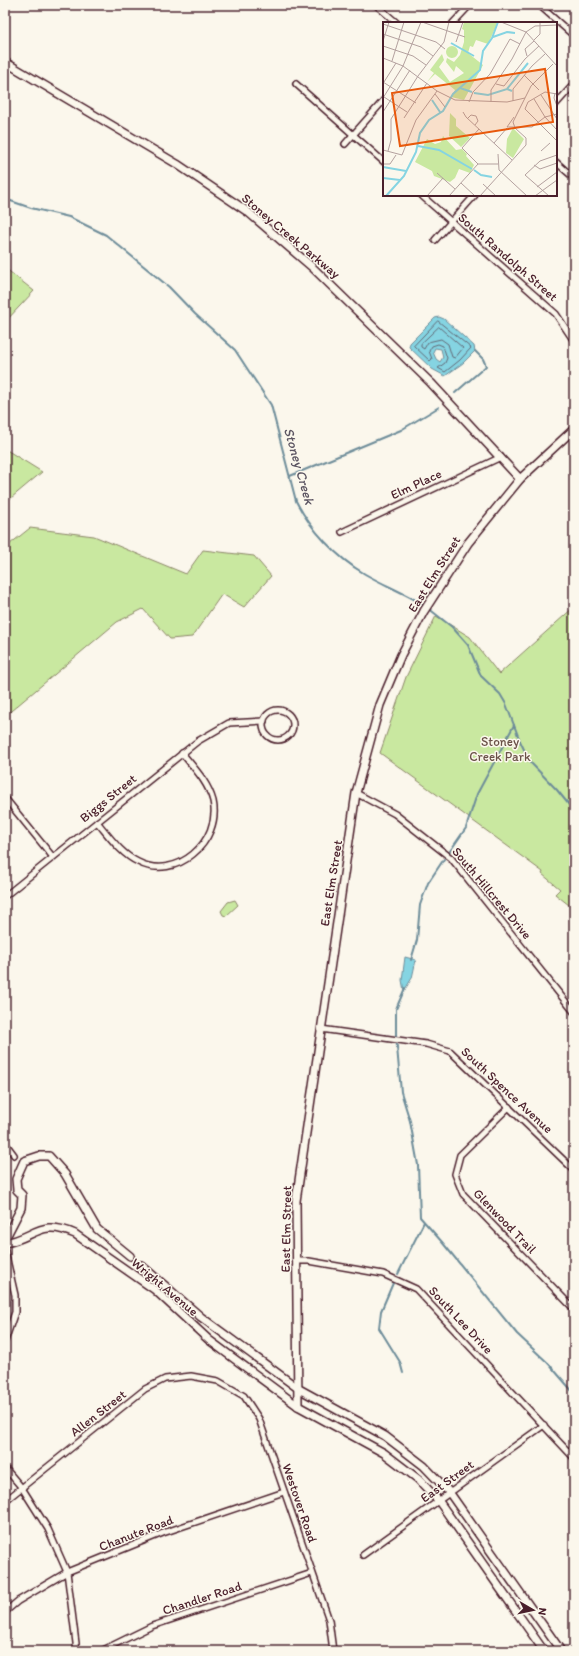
<svg xmlns="http://www.w3.org/2000/svg" width="579" height="1656" viewBox="0 0 579 1656" font-family="Itim,sans-serif">
<style>
.green{fill:#c9e8a0;stroke:#8a8466}
.water{fill:#85d4e2;stroke:#6d8c99;fill-rule:evenodd}
.lines{fill:none;stroke-linecap:round;stroke-linejoin:round}
.shore{stroke:#626774;stroke-width:1}
.stream{stroke:#6d8c99;stroke-width:2}
.secondary-tunnel{stroke:#d8ccc5;stroke-width:7;stroke-dasharray:7 3.5;stroke-linecap:butt}
.street-casing{stroke:#4a1f2b;stroke-width:8}
.secondary-casing{stroke:#4a1f2b;stroke-width:10}
.street{stroke:#fbf7ec;stroke-width:5}
.secondary{stroke:#fbf7ec;stroke-width:7}
.labels{text-anchor:middle;dominant-baseline:central;stroke-width:3;stroke-linejoin:round;paint-order:stroke}
.street-label{font-size:13px;fill:#4a1f2b;stroke:#fbf7ec}
.park-label{font-size:13px;fill:#6a5148;stroke:#fbf7ec}
.water-label{font-size:14px;font-style:italic;fill:#5c5562;stroke:#fbf7ec}
.inset-river{fill:none;stroke:#85d4e2;stroke-width:2}
.inset-road{fill:none;stroke:#b4a19f;stroke-width:1}
.view{fill:#e8590c;fill-opacity:0.15;stroke:#e8590c;stroke-width:2}
.inset-edge{fill:none;stroke:#4a1f2b;stroke-width:2}
</style>
<rect width="100%" height="100%" fill="#fbf7ec"/>
<filter id="ink" filterUnits="userSpaceOnUse"><feTurbulence type="fractalNoise" baseFrequency=".025" numOctaves="2"/><feDisplacementMap in="SourceGraphic" scale="8" xChannelSelector="R" yChannelSelector="G"/><feConvolveMatrix kernelMatrix="1 2 1 2 8 2 1 2 1" color-interpolation-filters="sRGB"/></filter>
<g filter="url(#ink)">
<g class="green">
<path d="M5,268L34,291L5,322Z"/>
<path d="M5,449L42,472L5,503Z"/>
<path d="M30,528L94,536L186,574L203,550L254,556L271,576L244,607L222,594L192,637L170,639L143,609L117,622L5,716V548Z"/>
<path d="M574,607V909L555,894L560,889L542,874L543,872L380,753L406,677L436,616L470,637L499,674Z"/>
<path d="M235,900L238,905L226,916L223,915L221,911L228,902Z"/>
</g>
<g class="water">
<path d="M439,317L444,319L474,346L475,351L463,363L445,376L432,369L409,347L410,343L435,318ZM435,348L441,349L443,357L440,362L436,359L433,352Z"/>
<path d="M405,957L416,960L412,978L404,991L402,980Z"/>
</g>
<g class="lines">
<g class="shore">
<path d="M438,321L471,348L460,360L445,372L438,368L445,363L447,358L443,346L438,344L432,346L429,351L432,359L430,361L414,346Z"/>
<path d="M439,327L463,348L455,358L452,357L448,344L441,339L428,342L424,349L421,347V344Z"/>
</g>
<g class="stream">
<path d="M5,199L31,208L69,217L106,235L169,287L195,314L235,350L271,405L296,501C310,529 337,558 365,574C384,585 405,593 424,605"/>
<path d="M455,393L486,366L483,359L475,351"/>
<path d="M290,476L401,430L439,407"/>
<path d="M428,608L452,627L468,645L481,676L500,694L506,704L520,741L530,762L557,790L574,811"/>
<path d="M450,851L466,828L477,794L514,725"/>
<path d="M411,960L417,940L420,905L428,883L444,859"/>
<path d="M405,988L396,1009V1036L401,1092L410,1121L418,1165L420,1217L442,1242L517,1334L548,1363L574,1393"/>
<path d="M398,1274L424,1222"/>
<path d="M393,1283L381,1311L379,1328L400,1362L403,1373"/>
</g>
<path class="secondary-tunnel" d="M130,1256L141,1265"/>
<defs>
<g id="street">
<path d="M376,5L397,23"/>
<path d="M539,5L574,36"/>
<path d="M453,23L470,5"/>
<path d="M296,84L384,162"/>
<path d="M556,104L574,84"/>
<path d="M345,144L384,100"/>
<path d="M556,162L574,178"/>
<path d="M421,195L556,314L574,341"/>
<path d="M435,240L475,195"/>
<path d="M342,532L501,457"/>
<circle cx="278" cy="725" r="15"/>
<path d="M356,793L395,814L451,858L574,1012"/>
<path d="M5,798L52,856"/>
<path d="M97,822C109,836 121,854 138,862C176,882 222,841 213,801C208,782 194,768 182,753"/>
<path d="M5,896L198,741L229,723L264,721"/>
<path d="M321,1029L426,1044L450,1051L574,1170"/>
<path d="M509,1107L460,1155L455,1174L463,1194L574,1309"/>
<path d="M5,1143L14,1155"/>
<path d="M5,1251L15,1295V1312L5,1341"/>
<path d="M296,1261H309L383,1274L416,1289L574,1458"/>
<path d="M5,1468L22,1488L48,1529L67,1572L77,1651"/>
<path d="M5,1501L145,1389L165,1379L191,1376L218,1381L244,1396L259,1419L329,1620L333,1651"/>
<path d="M363,1555L544,1425"/>
<path d="M5,1612L18,1601L67,1572L163,1533L284,1492"/>
<path d="M101,1651L152,1626L312,1573"/>
</g>
<g id="secondary">
<path d="M5,62L177,164L248,212L312,267L431,383L520,479"/>
<path d="M5,1239L21,1208L22,1195L17,1190L16,1179L24,1161L39,1156H49L65,1174L97,1229L130,1256"/>
<path d="M5,1243C35,1238 40,1218 75,1234L155,1290L209,1340L298,1406L384,1453L418,1479L438,1500L544,1651"/>
<path d="M141,1265L201,1317L299,1389L385,1436L424,1466L449,1492L561,1651"/>
<path d="M298,1406L296,1201L356,793L380,705L401,655L424,611L468,543L520,479L574,429"/>
</g>
</defs>
<use href="#street" class="street-casing"/>
<use href="#secondary" class="secondary-casing"/>
<use href="#street" class="street"/>
<use href="#secondary" class="secondary"/>
</g>
</g>
<g class="labels">
<g class="street-label">
<text transform="translate(291 236) rotate(40)">Stoney Creek Parkway</text>
<text transform="translate(508 257) rotate(41)">South Randolph Street</text>
<text transform="translate(416 484) rotate(-25)">Elm Place</text>
<text transform="translate(434 574) rotate(-58)">East Elm Street</text>
<text transform="translate(108 798) rotate(-39)">Biggs Street</text>
<text transform="translate(331 883) rotate(-81)">East Elm Street</text>
<text transform="translate(492 893) rotate(50)">South Hillcrest Drive</text>
<text transform="translate(507 1090) rotate(43)">South Spence Avenue</text>
<text transform="translate(505 1221) rotate(46)">Glenwood Trail</text>
<text transform="translate(286 1229) rotate(-89)">East Elm Street</text>
<text transform="translate(165 1287) rotate(40)">Wright Avenue</text>
<text transform="translate(461 1320) rotate(47)">South Lee Drive</text>
<text transform="translate(98 1413) rotate(-38)">Allen Street</text>
<text transform="translate(447 1481) rotate(-36)">East Street</text>
<text transform="translate(300 1503) rotate(71)">Westover Road</text>
<text transform="translate(136 1533) rotate(-21)">Chanute Road</text>
<text transform="translate(202 1598) rotate(-18)">Chandler Road</text>
</g>
<g class="park-label">
<text x="500" y="741">Stoney<tspan x="500" dy="15">Creek Park</tspan></text>
</g>
<g class="water-label">
<text transform="translate(299 466) rotate(74)">Stoney Creek</text>
</g>
</g>
<g transform="translate(383 22)">
<rect width="174" height="174" fill="#fbf7ec"/>
<path d="M81,0H115L105,22L93,18L90,25L87,24L85,31L100,43L81,78L68,75L72,68L52,52L44,60L51,51L47,48L59,32L61,38L56,45L67,60L81,51L73,44L71,50L63,40L64,36L71,40L77,33L81,20V8L79,7ZM63 30a6 6 0 1 1 12 0a6 6 0 1 1-12 0ZM67,91L73,97V104L87,116L78,125L66,114ZM130,106L141,117L130,136L123,131L124,117ZM60,114L73,128L79,127L84,132L83,134L91,143L87,151L76,147L72,156L67,160L51,154L49,149L32,140L44,117L52,122L58,120Z" fill="#c9e8a0"/>
<path class="inset-river" d="M110,15L124,10L132,11M68,21L91,34M77,66L89,70M124,67L145,41M91,71L105,73L124,67L129,69M49,78L57,90M35,124L56,128L89,147M0,145L23,149M91,148L98,153L109,155M0,156L17,158M3,174L21,154L33,130L37,111L46,98L60,89L70,72L97,48L100,29L109,16L115,0"/>
<path class="inset-road" d="M39,0L82,15M118,0L143,10L174,44M0,2L53,20L62,27M0,12L38,25L50,34M151,18L157,12V0M0,19L6,0M73,20L80,0M0,24L30,34L43,43M144,34L142,27L151,19M0,36L20,44L54,69L72,78L124,80L142,76M9,39L21,0M141,53L156,68M0,60L33,81M1,60L13,41M113,62L121,64L142,37L156,24M172,71L171,76L174,84M52,72L62,85M174,72L162,70L145,80L142,87L174,119M158,73L174,97M1,75L24,90M0,76L20,44L38,0M151,77L162,95L174,108M130,79V67L149,44L162,32M86,80L90,70L107,52L127,17L137,22M108,80V68L129,37L143,10L152,4L174,3M0,90L27,48M80,90L83,95L129,138M131,95L124,105H149L162,95L174,92M21,96L44,61M84,97L88,93L93,94L95,99L92,103M111,121L124,106M0,128L19,133L33,98L54,69M5,129L8,118V97L35,54L61,20L66,0M158,129L167,121M115,132L116,148L144,174M0,142H7L13,133M95,142L79,126L96,107M95,142H115M151,143L157,147L174,141M54,151L72,167M78,161L92,174M100,162L113,174M154,165L174,150M44,174L60,156M66,174L95,142M97,174L143,123V116L132,106L130,100L148,64L170,42M152,174L174,158M166,174L142,153L157,139L174,133"/>
<path class="view" d="M162,47L170,100L17,124L9,71Z"/>
<rect width="174" height="174" class="inset-edge"/>
</g>
<rect width="579" height="1656" fill="none" stroke="#fbf7ec" stroke-width="20"/>
<rect x="10" y="10" width="559" height="1636" fill="none" stroke="#4a1f2b" stroke-width="1.5" filter="url(#ink)"/>
<g transform="translate(533 1610) rotate(99)" stroke="#fbf7ec" stroke-width="3" paint-order="stroke">
<path d="M0-3L7 15L0 10L-7 15Z" fill="#4a1f2b"/>
<text y="-6" font-size="11" font-weight="bold" text-anchor="middle" fill="#4a1f2b">N</text>
</g>
</svg>
